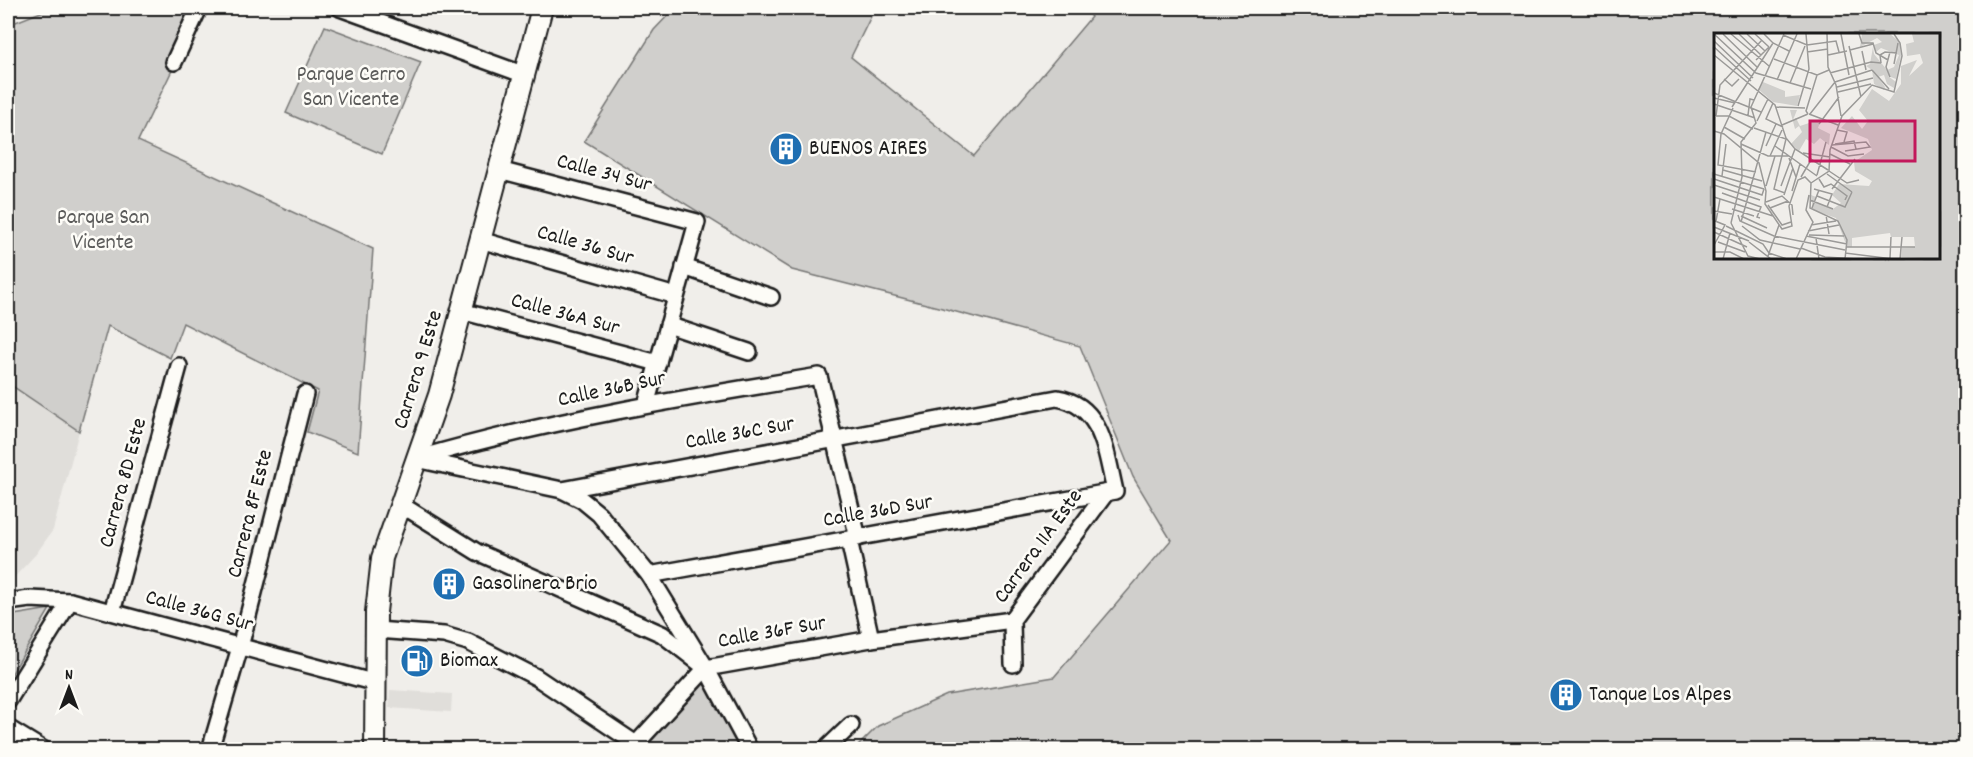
<svg xmlns="http://www.w3.org/2000/svg" width="1973" height="757" viewBox="0 0 1973 757" font-family="Dekko,sans-serif">
<style>
.built{fill:#e0deda}
.green{fill:#d0cfcc;stroke:#767674;stroke-width:1.5;fill-rule:evenodd}
.lines{fill:none;stroke-linecap:round;stroke-linejoin:round}
.minor-casing{stroke:#1c1c1c;stroke-width:20}
.major-casing{stroke:#1c1c1c;stroke-width:24}
.minor{stroke:#fdfcf7;stroke-width:15}
.major{stroke:#fdfcf7;stroke-width:20}
.labels{text-anchor:middle;dominant-baseline:central;stroke-width:5;stroke-linejoin:round;paint-order:stroke}
.park-label{font-size:22px;fill:#5b5b5a;stroke:#fdfcf7}
.poi-label{font-size:22px;fill:#1c1c1c;stroke:#fdfcf7;text-anchor:start}
.street-label{font-size:22px;fill:#1c1c1c;stroke:#fdfcf7}
.inset-road{fill:none;stroke:#9b9a98;stroke-width:1.5}
.view{fill:#c2185b;fill-opacity:0.15;stroke:#c2185b;stroke-width:3}
.inset-edge{fill:none;stroke:#1c1c1c;stroke-width:3}
</style>
<rect width="100%" height="100%" fill="#f0eeea"/>
<filter id="ink" filterUnits="userSpaceOnUse"><feTurbulence type="fractalNoise" baseFrequency=".0167" numOctaves="2"/><feDisplacementMap in="SourceGraphic" scale="12" xChannelSelector="R" yChannelSelector="G"/><feConvolveMatrix kernelMatrix="1 2 1 2 8 2 1 2 1" color-interpolation-filters="sRGB"/></filter>
<g filter="url(#ink)">
<g class="built">
<path d="M8,383L79,431L53,530L36,554L8,584Z"/>
<path d="M390,690L452,694L451,712L389,708Z"/>
</g>
<g class="green">
<path d="M51,8H196L176,62L138,141L373,249L358,452L307,432L318,391L183,323L170,358L108,326L79,431L8,383V25Z"/>
<path d="M675,8H875L851,57L974,156L1091,17L1084,8H1965V749H855L878,726L947,695L1054,677L1171,540L1133,477L1080,346L942,308L792,270L584,141L654,30ZM1938,34V258H1715V34Z"/>
<path d="M325,26L421,62L382,154L286,113Z"/>
<path d="M50,609L8,680V616Z"/>
<path d="M704,683L740,749H662L649,741Z"/>
</g>
<g class="lines">
<defs>
<g id="minor">
<path d="M340,8L525,75"/>
<path d="M174,62L199,8"/>
<path d="M499,170L697,222L646,405"/>
<path d="M480,240L676,296"/>
<path d="M684,267L771,297"/>
<path d="M461,311L658,363"/>
<path d="M668,325L749,352"/>
<path d="M419,458C549,420 685,398 819,376L858,538"/>
<path d="M416,459L562,490L1057,398C1103,405 1106,454 1115,491L649,575"/>
<path d="M562,490L582,500L599,514L649,575L706,668L750,750"/>
<path d="M400,504L477,552L662,634L706,668L871,639L1012,620"/>
<path d="M849,540L871,639"/>
<path d="M8,602L30,599L70,601L376,683"/>
<path d="M112,612L179,366"/>
<path d="M376,630L444,635L468,642L536,677L645,750"/>
<path d="M1013,664L1012,620L1106,493"/>
<path d="M8,701L70,601"/>
<path d="M8,728L44,750"/>
<path d="M636,744L706,668"/>
<path d="M210,750L240,647L305,394"/>
<path d="M825,750L851,725"/>
</g>
<path id="major" d="M375,750L376,612L382,558L439,395L542,8"/>
</defs>
<use href="#minor" class="minor-casing"/>
<use href="#major" class="major-casing"/>
<use href="#minor" class="minor"/>
<use href="#major" class="major"/>
</g>
</g>
<defs>
<symbol id="building-disc" viewBox="-11 -11 22 22"><circle r="9.5" fill="#1f6fb2" stroke="#fdfcf7"/><path d="M-4-6H4V6H1V3H-1V6H-4ZM-2.5-4.3h1.7v1.8h-1.7ZM.8-4.3h1.7v1.8H.8ZM-2.5-1h1.7V.8h-1.7ZM.8-1h1.7V.8H.8Z" fill="#fff"/></symbol>
<symbol id="fuel-disc" viewBox="-11 -11 22 22"><circle r="9.5" fill="#1f6fb2" stroke="#fdfcf7"/><path d="M-5.5-6h7V0h2V4h1.3V-2.5L3-4.5l.8-.8L6-3V5H2.5V1h-1V6h-7ZM-4.2-4.7v3.2H.2V-4.7Z" fill="#fff"/></symbol>
</defs>
<g fill-rule="evenodd">
<use href="#building-disc" x="767" y="130" width="38" height="38"/>
<use href="#building-disc" x="430" y="565" width="38" height="38"/>
<use href="#fuel-disc" x="398" y="642" width="38" height="38"/>
<use href="#building-disc" x="1547" y="676" width="38" height="38"/>
</g>
<g class="labels">
<g class="park-label">
<text x="351" y="75">Parque Cerro<tspan x="351" dy="25">San Vicente</tspan></text>
<text x="103" y="218">Parque San<tspan x="103" dy="25">Vicente</tspan></text>
</g>
<g class="poi-label">
<text x="809" y="149">BUENOS AIRES</text>
<text x="472" y="584">Gasolinera Brio</text>
<text x="440" y="661">Biomax</text>
<text x="1589" y="695">Tanque Los Alpes</text>
</g>
<g class="street-label">
<text transform="translate(604 174) rotate(15)">Calle 34 Sur</text>
<text transform="translate(585 246) rotate(16)">Calle 36 Sur</text>
<text transform="translate(565 315) rotate(15)">Calle 36A Sur</text>
<text transform="translate(419 370) rotate(-73)">Carrera 9 Este</text>
<text transform="translate(612 390) rotate(-12)">Calle 36B Sur</text>
<text transform="translate(740 434) rotate(-10)">Calle 36C Sur</text>
<text transform="translate(124 483) rotate(-75)">Carrera 8D Este</text>
<text transform="translate(878 512) rotate(-10)">Calle 36D Sur</text>
<text transform="translate(251 514) rotate(-76)">Carrera 8F Este</text>
<text transform="translate(1039 547) rotate(-54)">Carrera 11A Este</text>
<text transform="translate(199 612) rotate(15)">Calle 36G Sur</text>
<text transform="translate(772 633) rotate(-10)">Calle 36F Sur</text>
</g>
</g>
<g transform="translate(1714 33)">
<rect width="226" height="226" fill="#f0eeea"/>
<path d="M148,1H176L186,9L187,22L182,46L174,43L182,49L180,55L173,51L170,42L164,44L171,54L170,57L160,51L158,37L152,33L156,31L159,14L160,21L173,37L180,34L185,22L167,15L162,19L160,12L168,9L163,5L146,14ZM198,1H226V226L187,224L188,215L201,214L200,204H177L176,200L138,205V214H133L122,185L99,177L97,162L102,164L100,169L119,176L127,170L118,162L125,151L155,153L158,148L141,138L140,129L158,117L154,106L127,95L138,83L148,96L154,88L145,77L158,56L175,68L187,51V33L203,27L195,43L209,30L206,21L193,23L192,11L200,9ZM49,49L71,58V64L86,62L83,73L59,69L44,56ZM76,77H83L79,87L82,85L86,93L107,86L104,95L116,101L115,112L106,105L100,111L92,106L85,118L77,111L88,99L85,93L81,96Z" fill="#d0cfcc"/>
<path class="inset-road" d="M0,1L42,40L97,56M9,1L44,35M17,1L55,33M25,1L47,22M33,1L51,18M41,1L55,14M50,1L59,10L75,18M113,1L114,34L122,52L127,83M127,1L135,42M145,1L148,10H159L162,20L174,27M69,2L93,12L122,8L125,19M0,8L39,45M135,13L147,64M0,14L37,48M136,17L159,11M148,18L152,37M93,19L114,16M176,19L172,34L176,44M0,22L61,72L72,105L81,116L114,137M114,22L133,18M60,26L103,42M42,27L55,14M167,30L166,22L171,19L183,20M180,31L184,10M158,37L175,56M116,40L157,29L167,30M10,46L18,53L25,46M63,47L83,1M121,49L158,37M76,50L91,13M123,54L159,45M124,59L157,51M0,60L47,79M0,65L21,70M59,70L52,86L69,94M0,71L41,85M84,73L95,36L92,1M18,74L59,10M62,74L91,75M19,75L7,101L4,132L42,139M94,81L92,78L103,42L115,37M95,81L124,92M96,81L121,49M34,82L36,66L40,67M2,83L6,52L48,7M2,83H15L39,96M43,88L54,66M105,91L125,64M68,92L94,81M10,94L31,106M40,95L72,106M123,97L133,99L130,109M0,98L10,101L45,130L52,158L51,171L68,196L78,193L75,173L84,147L91,144L97,150M27,111L54,123H75M121,111L140,108L142,116M118,112L152,109L156,114L131,118M52,113L62,91M61,113L103,143M117,114L134,123L150,121M89,120L116,124M116,121L136,131M56,123L68,97M75,125L82,144M9,137L48,148M115,138L133,150L145,147M0,141L50,156M113,141L138,159M103,142L112,109M8,143L12,111M87,144L97,127M0,146L48,162L50,156M105,146L110,154L117,151L133,163L131,167M97,150L115,138L116,117L128,83L158,52L180,59L188,23L186,10L180,1M97,150L96,175L124,188L133,207L131,226M0,152L46,167M52,153L61,123M67,153L81,116M100,156L118,161L113,174M118,156L141,126M78,158L86,131M8,160L47,174L43,184L46,185M71,160L60,156L72,106M70,162L79,135M103,163L131,174L138,159M0,164L59,183M96,167L119,176M52,169L68,163L78,172L79,182M54,172L68,192L77,189M56,175L74,168M98,175L105,157M18,176L40,183M0,178L18,181M24,182L26,188L60,203L131,217M112,182L115,201M27,183L53,195M2,188L6,166M27,189L52,99M17,190L28,144L27,109L42,90L37,74L70,1M17,190L34,223L46,226M97,192L122,188M12,193L49,211L55,220L73,226M28,193L46,207L86,216M0,194L35,208M94,198L125,192M0,199L33,214M95,202L130,203M92,203L133,211M102,205L105,226M4,209L31,219M35,209L57,226M0,212L11,192L1,188M132,214H201M87,215L111,224L144,226M0,219H16L30,226M131,220L179,226M54,223L65,192M176,225L177,204M9,226L16,200M82,226L99,189L92,177L95,162M186,226L188,204"/>
<path class="view" d="M96,88H201V128H96Z"/>
<rect width="226" height="226" class="inset-edge"/>
</g>
<rect width="1973" height="757" fill="none" stroke="#fdfcf7" stroke-width="30"/>
<rect x="15" y="15" width="1943" height="727" fill="none" stroke="#1c1c1c" stroke-width="2" filter="url(#ink)"/>
<g transform="translate(69 688)" stroke="#fdfcf7" stroke-width="4.5" paint-order="stroke">
<path d="M0-4.5L10 22L0 15L-10 22Z" fill="#1c1c1c"/>
<text y="-9" font-size="16" font-weight="bold" text-anchor="middle" fill="#1c1c1c">N</text>
</g>
</svg>
